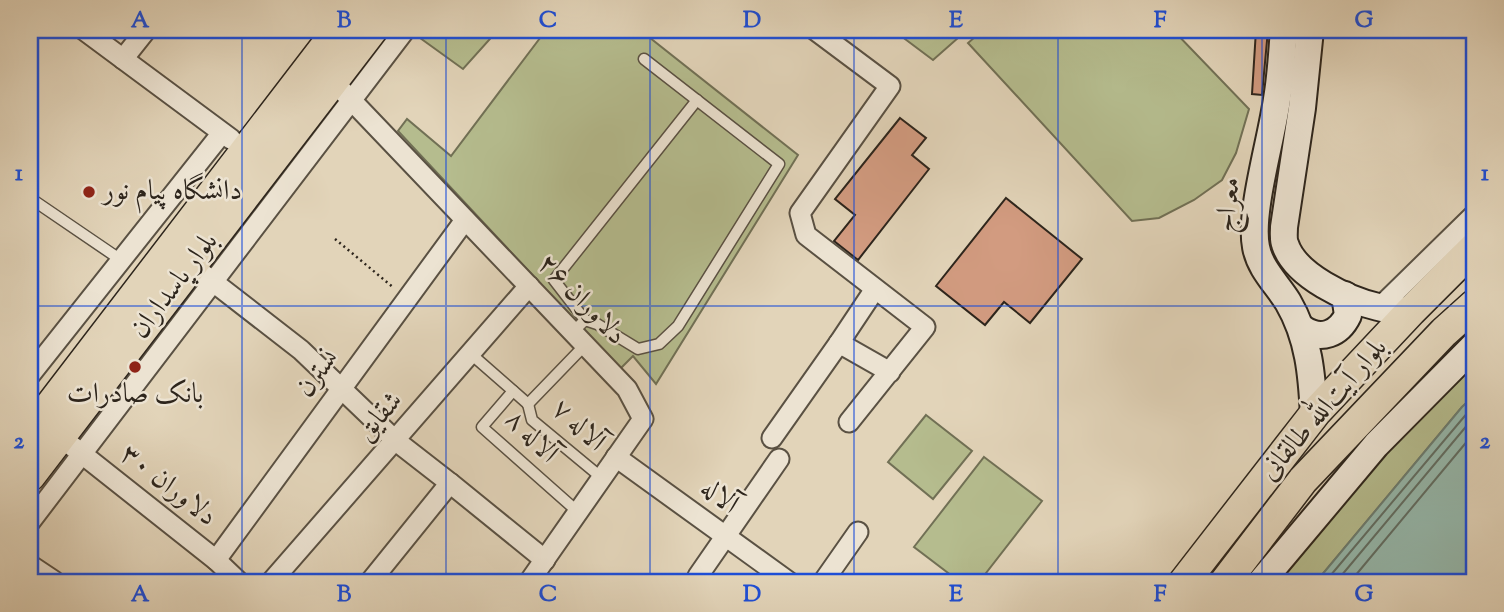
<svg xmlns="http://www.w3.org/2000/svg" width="1504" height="612" viewBox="0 0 1504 612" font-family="'Sorts Mill Goudy',Amiri,serif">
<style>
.green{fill:#b5bc8e;stroke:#717055;stroke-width:2}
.water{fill:#95b8ac;stroke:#6b7d72;stroke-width:2}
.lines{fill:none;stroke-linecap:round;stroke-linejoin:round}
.shore{stroke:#616e64;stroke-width:2}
.building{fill:#d29b80;stroke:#2d251c;stroke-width:2}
.lane-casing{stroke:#5a5143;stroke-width:13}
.street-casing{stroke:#5a5143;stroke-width:23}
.secondary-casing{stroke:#2d251c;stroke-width:30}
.primary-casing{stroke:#2d251c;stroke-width:33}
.path{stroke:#2d251c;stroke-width:2.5;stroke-dasharray:2 3.5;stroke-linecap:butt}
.lane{stroke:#ece3d2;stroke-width:10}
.street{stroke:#ece3d2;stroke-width:19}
.secondary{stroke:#ece3d2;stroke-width:26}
.primary{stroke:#e2d4b9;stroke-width:30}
.grid{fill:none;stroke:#1d4ed8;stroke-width:2;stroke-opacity:0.55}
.poi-dot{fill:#8f2418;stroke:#ece3d2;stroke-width:2.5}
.labels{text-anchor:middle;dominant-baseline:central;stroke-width:5;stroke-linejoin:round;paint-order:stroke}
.poi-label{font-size:28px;fill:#2d251c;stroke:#ece3d2;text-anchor:start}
.street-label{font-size:28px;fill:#2d251c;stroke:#ece3d2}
.neatline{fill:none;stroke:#1d4ed8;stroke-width:2.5}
.grid-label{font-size:23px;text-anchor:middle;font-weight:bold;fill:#1d4ed8}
</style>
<rect width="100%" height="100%" fill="#e2d4b9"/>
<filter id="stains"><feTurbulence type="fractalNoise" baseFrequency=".00286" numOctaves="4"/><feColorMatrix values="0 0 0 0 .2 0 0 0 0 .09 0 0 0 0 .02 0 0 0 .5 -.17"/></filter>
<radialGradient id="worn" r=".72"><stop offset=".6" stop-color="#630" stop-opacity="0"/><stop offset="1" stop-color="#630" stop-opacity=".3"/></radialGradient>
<g class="green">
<path d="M409,30H498L463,69Z"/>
<path d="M528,30H640L798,155L656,384L633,356L620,369L398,131L407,119L451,156L540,38Z"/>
<path d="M893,30H967L933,60Z"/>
<path d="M983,30H1173L1249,109L1236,153L1222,180L1194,200L1159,218L1132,221L968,43Z"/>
<path d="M1474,359V396L1462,407L1316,582H1274L1321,523Z"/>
<path d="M926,415L972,451L933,499L888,462Z"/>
<path d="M984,457L1042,501L979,582H960L914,547Z"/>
</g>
<path class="water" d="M1474,396V582H1316L1462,407Z"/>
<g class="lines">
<g class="shore">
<path d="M1325,582L1474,405"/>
<path d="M1336,582L1474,417"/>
<path d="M1350,582L1474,433"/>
</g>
</g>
<g class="building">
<path d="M1256,30H1268L1262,95L1252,94Z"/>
<path d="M900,118L926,138L912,155L929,169L858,260L834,241L855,215L835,199Z"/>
<path d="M1006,198L1082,259L1030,323L1004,302L985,325L936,286Z"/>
</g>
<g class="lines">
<defs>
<g id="lane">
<path d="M30,198L121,260"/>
<path d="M585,320L554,280L697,100"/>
<path d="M573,332L585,320L597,324L638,349L659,344L678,326L779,164L644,59"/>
<path d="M471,354L528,404"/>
<path d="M513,391L482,427L578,512"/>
<path d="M528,404L532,420L602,478"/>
<path d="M528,404L585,345"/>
</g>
<g id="street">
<path d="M84,30L231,139"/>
<path d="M815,30L890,86L800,213L806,235L925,327L849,422"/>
<path d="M123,59L146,30"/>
<path d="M333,81L627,389L643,419L529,582"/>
<path d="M203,274L301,350L396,441L450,483"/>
<path d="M1379,308L1474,215"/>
<path d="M839,343L890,372"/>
<path d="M30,375L222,133"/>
<path d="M772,438L839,343L875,289"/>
<path d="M72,446L216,560L239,582"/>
<path d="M616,457L789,582"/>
<path d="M30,522L405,30"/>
<path d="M216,560L465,220"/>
<path d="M30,565L54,581"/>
<path d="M698,576L779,459"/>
<path d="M271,582L529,286"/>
<path d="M370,582L450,483L545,560"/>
<path d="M823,582L858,532"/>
</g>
<g id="secondary">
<path d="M1284,30C1282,53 1281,76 1277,99C1272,138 1249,212 1256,247C1260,269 1277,284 1288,302C1309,338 1312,375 1314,416"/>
<path d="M1310,30L1302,108L1284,227C1284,232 1283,239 1285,244C1295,276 1348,300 1378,307C1388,310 1400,310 1411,311"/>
<path d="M1303,329C1321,341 1339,334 1348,315L1345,295"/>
<path d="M1261,582L1376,445L1474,346"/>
</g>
<g id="primary">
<path d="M30,432L338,30"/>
<path d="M30,476L372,30"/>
<path d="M1184,582L1316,412L1411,311L1474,248"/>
<path d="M1225,582L1303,480L1444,332L1474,305"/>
</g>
</defs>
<use href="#lane" class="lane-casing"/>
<use href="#street" class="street-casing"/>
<use href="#secondary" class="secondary-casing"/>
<use href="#primary" class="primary-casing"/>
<path class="path" d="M335,239L394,288"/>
<use href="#lane" class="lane"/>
<use href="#street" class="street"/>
<use href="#secondary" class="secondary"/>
<use href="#primary" class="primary"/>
</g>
<path class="grid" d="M242,30V582M446,30V582M650,30V582M854,30V582M1058,30V582M1262,30V582M30,306H1474"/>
<g class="poi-dot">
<circle cx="89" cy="192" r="7"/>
<circle cx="135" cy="367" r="7"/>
</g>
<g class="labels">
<g class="poi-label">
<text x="103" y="192">دانشگاه پیام نور</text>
<text x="135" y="395" text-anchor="middle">بانک صادرات</text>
</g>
<g class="street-label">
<text transform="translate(1229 205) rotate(-84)">معراج</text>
<text transform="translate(175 286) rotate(-53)">بلوار پاسداران</text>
<text transform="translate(581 300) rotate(46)">دلاوران ۲۶</text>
<text transform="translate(318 374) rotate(-54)">نسترن</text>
<text transform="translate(1324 410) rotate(-49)">بلوار آیت‌الله طالقانی</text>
<text transform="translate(380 417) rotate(-49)">شقایق</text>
<text transform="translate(578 426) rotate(43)">آلاله ۷</text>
<text transform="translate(531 437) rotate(45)">آلاله ۸</text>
<text transform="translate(168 486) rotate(38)">دلاوران ۳۰</text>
<text transform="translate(719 497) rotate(36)">آلاله</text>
</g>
</g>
<rect width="1504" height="612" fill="none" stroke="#e2d4b9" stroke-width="77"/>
<rect x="38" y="38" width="1428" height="536" class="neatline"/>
<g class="grid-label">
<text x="140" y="27">A</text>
<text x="344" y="27">B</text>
<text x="548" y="27">C</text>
<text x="752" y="27">D</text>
<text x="956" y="27">E</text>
<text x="1160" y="27">F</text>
<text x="1364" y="27">G</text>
<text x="19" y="180">1</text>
<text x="1485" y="180">1</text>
<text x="19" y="448">2</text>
<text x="1485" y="448">2</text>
<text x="140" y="601">A</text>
<text x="344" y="601">B</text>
<text x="548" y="601">C</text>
<text x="752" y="601">D</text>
<text x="956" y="601">E</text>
<text x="1160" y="601">F</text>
<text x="1364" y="601">G</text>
</g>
<rect width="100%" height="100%" filter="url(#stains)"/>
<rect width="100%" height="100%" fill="url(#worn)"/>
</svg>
